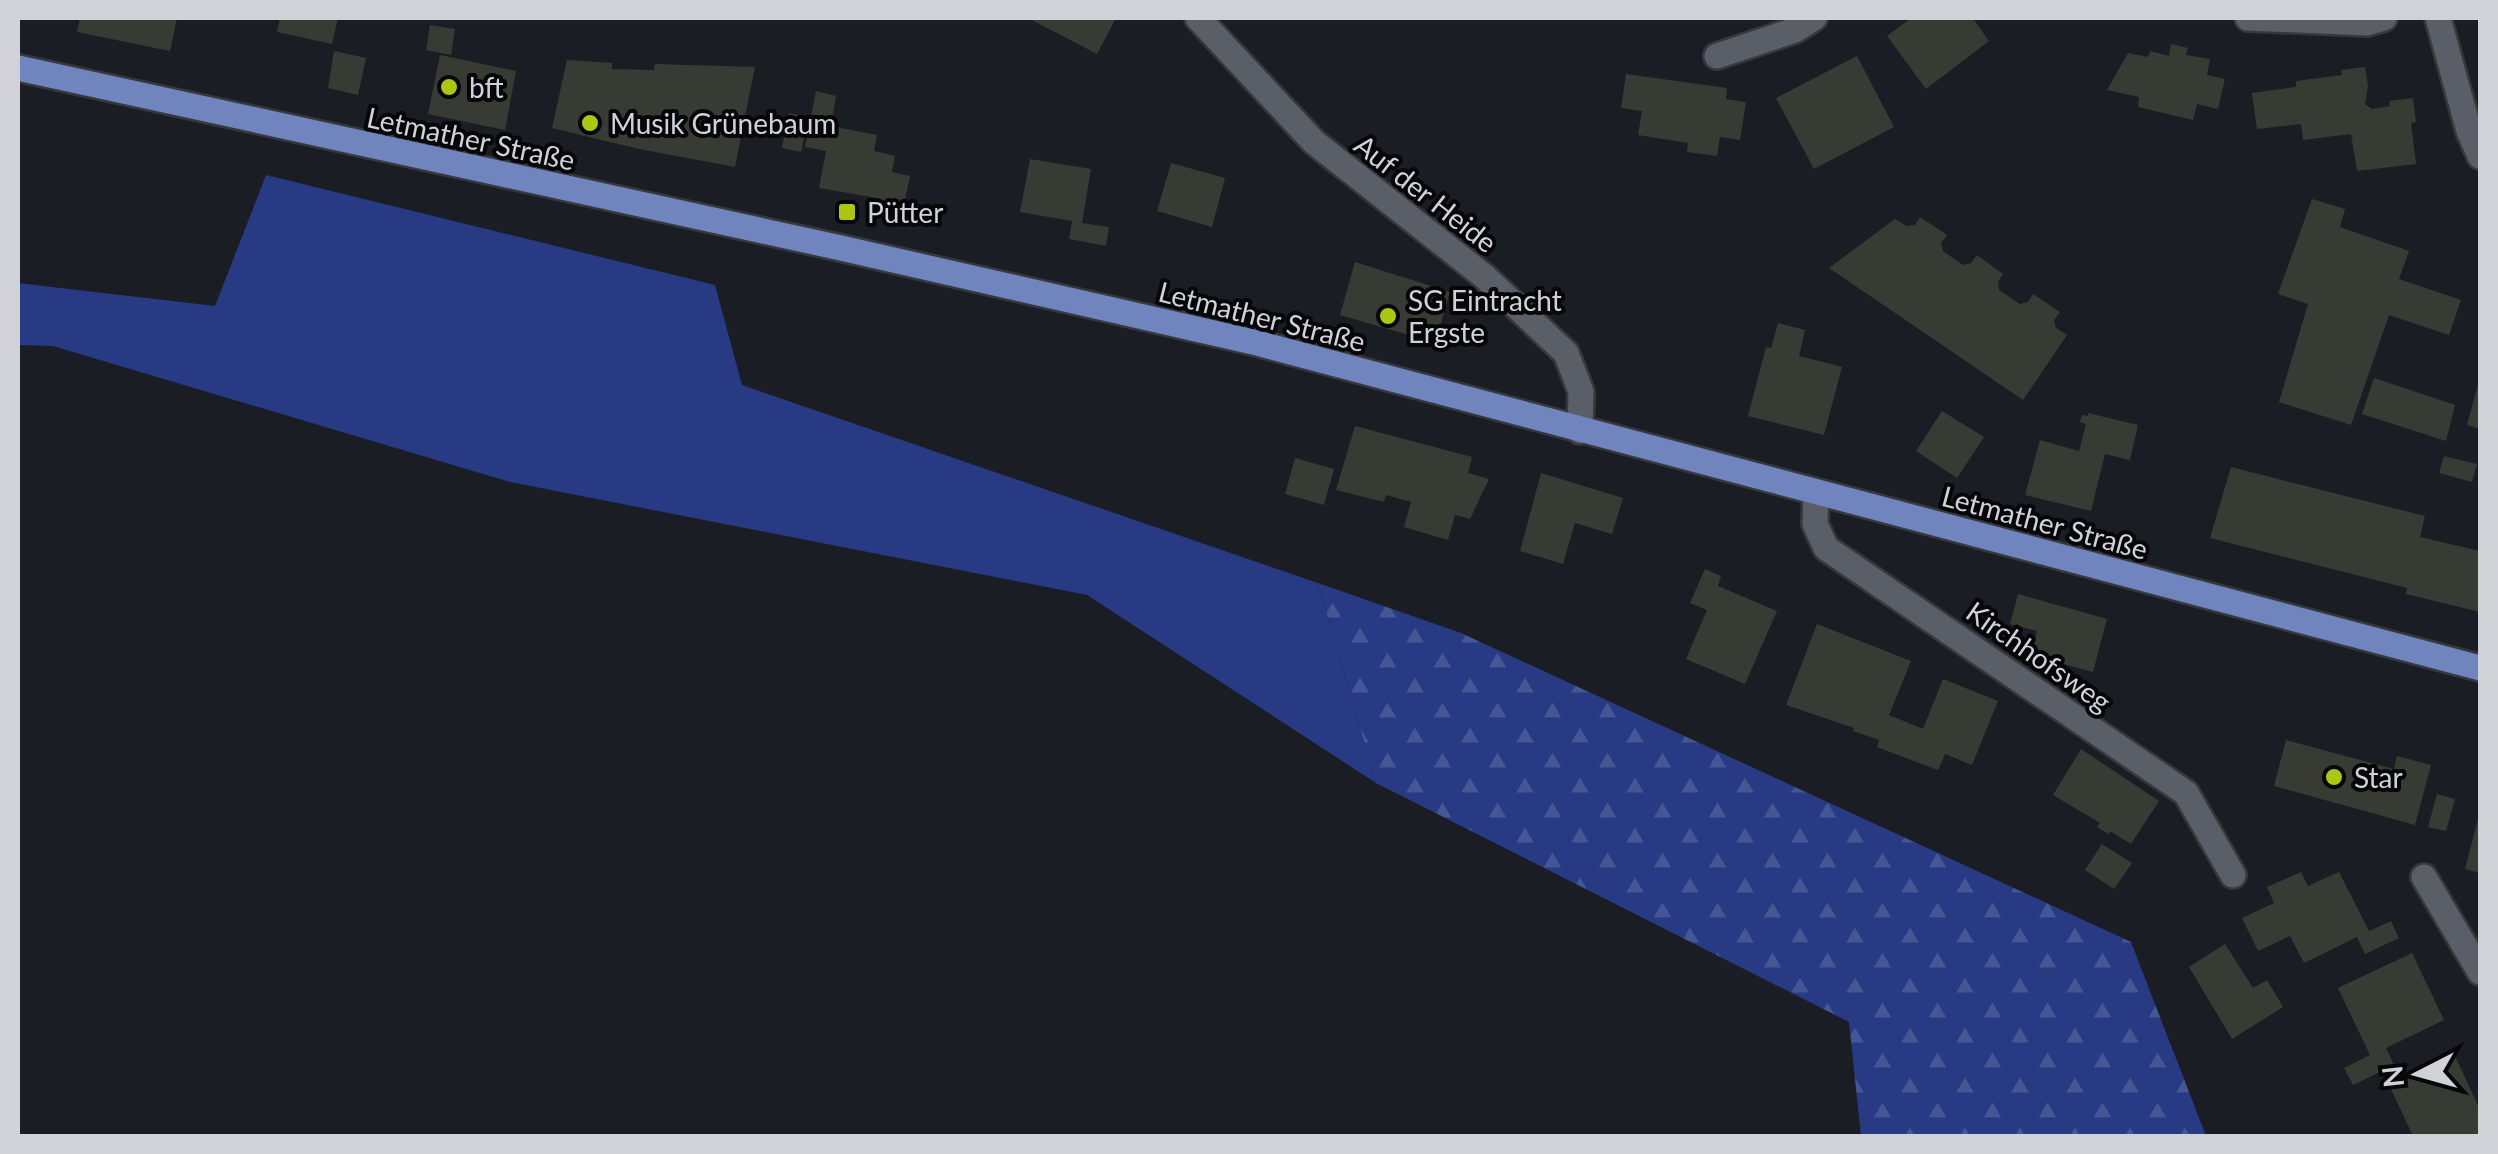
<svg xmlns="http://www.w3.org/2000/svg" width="2498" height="1154" viewBox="0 0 2498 1154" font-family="Lato,sans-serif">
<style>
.green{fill:#273a83}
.forest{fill:url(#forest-firs)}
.building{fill:#383b33}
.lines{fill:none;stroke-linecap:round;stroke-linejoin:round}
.minor-casing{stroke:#36383d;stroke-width:30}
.primary-casing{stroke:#36383d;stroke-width:30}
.minor{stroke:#5a5e66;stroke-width:25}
.primary{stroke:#7084be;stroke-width:25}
.poi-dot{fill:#acc613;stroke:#07070a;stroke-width:4}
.labels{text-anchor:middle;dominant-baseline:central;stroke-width:8;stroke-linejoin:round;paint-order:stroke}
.poi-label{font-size:28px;fill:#d0d2d7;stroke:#07070a;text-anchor:start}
.street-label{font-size:28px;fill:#d0d2d7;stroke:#07070a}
</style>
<defs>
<pattern id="forest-firs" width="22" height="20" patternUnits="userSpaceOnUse" patternTransform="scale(2.5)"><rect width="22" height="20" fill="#273a83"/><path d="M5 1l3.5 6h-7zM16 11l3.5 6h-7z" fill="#455694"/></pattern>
</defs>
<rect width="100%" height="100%" fill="#1b1d24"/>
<path class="green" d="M266,175L715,285L742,385L1318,583L1376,783L1087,595L510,482L53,346L18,345V283L215,306Z"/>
<path class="forest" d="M1318,583L1461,633L2131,942L2206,1136H1861L1849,1022L1376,783Z"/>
<g class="building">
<path d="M80,18H177L170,51L77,32Z"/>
<path d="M280,18H338L332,44L277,32Z"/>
<path d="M1028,18H1116L1097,54Z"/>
<path d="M1911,18H1977L1974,20L1989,41L1926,89L1887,36Z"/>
<path d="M430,25L455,29L451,55L426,50Z"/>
<path d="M2171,44L2188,48L2186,55L2210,59L2207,75L2225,79L2218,109L2197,104L2193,120L2138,107L2139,97L2107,90L2128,53L2148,57L2150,51L2169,56Z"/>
<path d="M334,51L366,58L358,95L328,88Z"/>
<path d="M440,55L516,71L505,130L428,114Z"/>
<path d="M1857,56L1894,127L1814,169L1776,98Z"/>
<path d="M567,60L612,63V69L654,70L655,64L755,67L735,167L639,149L552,128Z"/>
<path d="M2365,67L2368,86L2365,104L2372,109L2390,106L2389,101L2413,98L2416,122L2411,123L2416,164L2357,171L2351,134L2303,140L2301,124L2257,129L2252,93L2296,87V81L2342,75L2341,70Z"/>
<path d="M1626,74L1727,88L1726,99L1746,102L1740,140L1720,137L1717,156L1687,152L1688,143L1638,135L1642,111L1621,108Z"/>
<path d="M816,91L836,96L831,126L877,135L874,151L895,156L892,172L910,176L904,204L892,201L891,206L876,203L877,198L819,188L826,151L805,147Z"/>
<path d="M789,113L809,117L801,152L782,148Z"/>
<path d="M1030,159L1091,169L1082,223L1109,227L1106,246L1069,239L1072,221L1020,212Z"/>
<path d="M1171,163L1225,178L1212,227L1157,211Z"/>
<path d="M2312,199L2345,209L2340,227L2409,251L2399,279L2461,300L2449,335L2389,315L2351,425L2279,402L2308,304L2278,294Z"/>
<path d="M1920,217L1947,235L1941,243L1943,251L1963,265L1971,263L1977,255L2003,274L1998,282L1999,290L2020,304L2028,302L2033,294L2060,312L2054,320L2056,328L2067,335L2023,400L1829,268L1895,219L1907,226L1915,225Z"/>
<path d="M1355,262L1450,292L1439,330L1423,325L1419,338L1340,315Z"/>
<path d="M1778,323L1805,330L1799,356L1842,367L1824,435L1748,416L1766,347L1771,348Z"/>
<path d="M2374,378L2455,405L2446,441L2362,414Z"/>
<path d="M2479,381H2480V429L2467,425Z"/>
<path d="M1942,411L1984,437L1957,478L1916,451Z"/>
<path d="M2088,413L2138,425L2130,460L2105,454L2091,511L2025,495L2040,440L2079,451L2086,424L2080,422L2082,415L2088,416Z"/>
<path d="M1355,426L1472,457L1468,473L1489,479L1470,519L1455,515L1448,540L1404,527L1411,502L1386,495L1384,502L1336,490Z"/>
<path d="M2444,456L2477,464L2472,482L2439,473Z"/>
<path d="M1295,458L1334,469L1324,505L1285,494Z"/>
<path d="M2231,467L2425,516L2420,537L2480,551V612L2406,594L2407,588L2210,538Z"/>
<path d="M1541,473L1623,498L1612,534L1575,523L1563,564L1520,551Z"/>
<path d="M1705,569L1721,576L1718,586L1777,611L1745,684L1686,659L1707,610L1690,603Z"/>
<path d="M2018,594L2107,619L2093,672L2030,655L2037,631L2010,624Z"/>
<path d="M1817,624L1911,661L1889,715L1923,729L1943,679L1998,701L1972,765L1945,754L1938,770L1877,747L1879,740L1853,731L1854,728L1786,705Z"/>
<path d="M2286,740L2394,769L2397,756L2431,765L2415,825L2274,786Z"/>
<path d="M2081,749L2159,801L2131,844L2110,831L2108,834L2097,827L2100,823L2053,795Z"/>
<path d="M2437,794L2455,799L2446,831L2428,827Z"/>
<path d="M2479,815L2480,816V873L2465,869Z"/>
<path d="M2102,844L2132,863L2114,889L2085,870Z"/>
<path d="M2301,872L2308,886L2339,872L2369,931L2391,921L2399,938L2365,954L2357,937L2304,963L2290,936L2258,951L2242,918L2274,903L2267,887Z"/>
<path d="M2225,944L2253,988L2267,980L2283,1007L2232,1039L2189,967Z"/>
<path d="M2412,953L2444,1020L2386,1048L2394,1065L2353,1085L2344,1068L2370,1055L2338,988Z"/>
<path d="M2455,1056L2480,1110V1136H2413L2390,1087Z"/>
</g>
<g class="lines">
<defs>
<g id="minor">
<path d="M1198,18L1314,142L1485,277L1566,353L1581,392L1580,431"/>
<path d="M2248,18L2367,23L2384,18"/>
<path d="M2438,18L2469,131L2480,156"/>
<path d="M1717,56L1795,30L1814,18"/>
<path d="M1816,493L1815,524L1826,548L2186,793L2233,875"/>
<path d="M2424,877L2480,972"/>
</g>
<path id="primary" d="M18,68L841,248L1253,342L2480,668"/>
</defs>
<use href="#minor" class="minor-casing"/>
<use href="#primary" class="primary-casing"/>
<use href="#minor" class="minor"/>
<use href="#primary" class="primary"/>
</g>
<g class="poi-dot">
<circle cx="449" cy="87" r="10"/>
<circle cx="590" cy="123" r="10"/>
<rect x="837" y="202" width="20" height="20" rx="5"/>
<circle cx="1388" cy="316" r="10"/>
<circle cx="2334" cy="777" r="10"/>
</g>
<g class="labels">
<g class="poi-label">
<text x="469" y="87">bft</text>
<text x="610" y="123">Musik Grünebaum</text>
<text x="867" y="212">Pütter</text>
<text x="1408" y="300">SG Eintracht<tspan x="1408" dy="32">Ergste</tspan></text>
<text x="2354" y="777">Star</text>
</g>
<g class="street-label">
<text transform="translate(471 138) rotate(12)">Letmather Straße</text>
<text transform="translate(1426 193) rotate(38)">Auf der Heide</text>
<text transform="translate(1262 316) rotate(14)">Letmather Straße</text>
<text transform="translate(2045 522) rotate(15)">Letmather Straße</text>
<text transform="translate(2039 656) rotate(35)">Kirchhofsweg</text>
</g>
</g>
<rect width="2498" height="1154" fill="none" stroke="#d0d2d7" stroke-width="40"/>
<g transform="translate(2418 1074) rotate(264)" stroke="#07070a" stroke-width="8" paint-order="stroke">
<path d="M0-8L18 38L0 25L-18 38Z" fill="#d0d2d7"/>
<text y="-15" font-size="28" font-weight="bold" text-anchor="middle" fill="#d0d2d7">N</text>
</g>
</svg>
